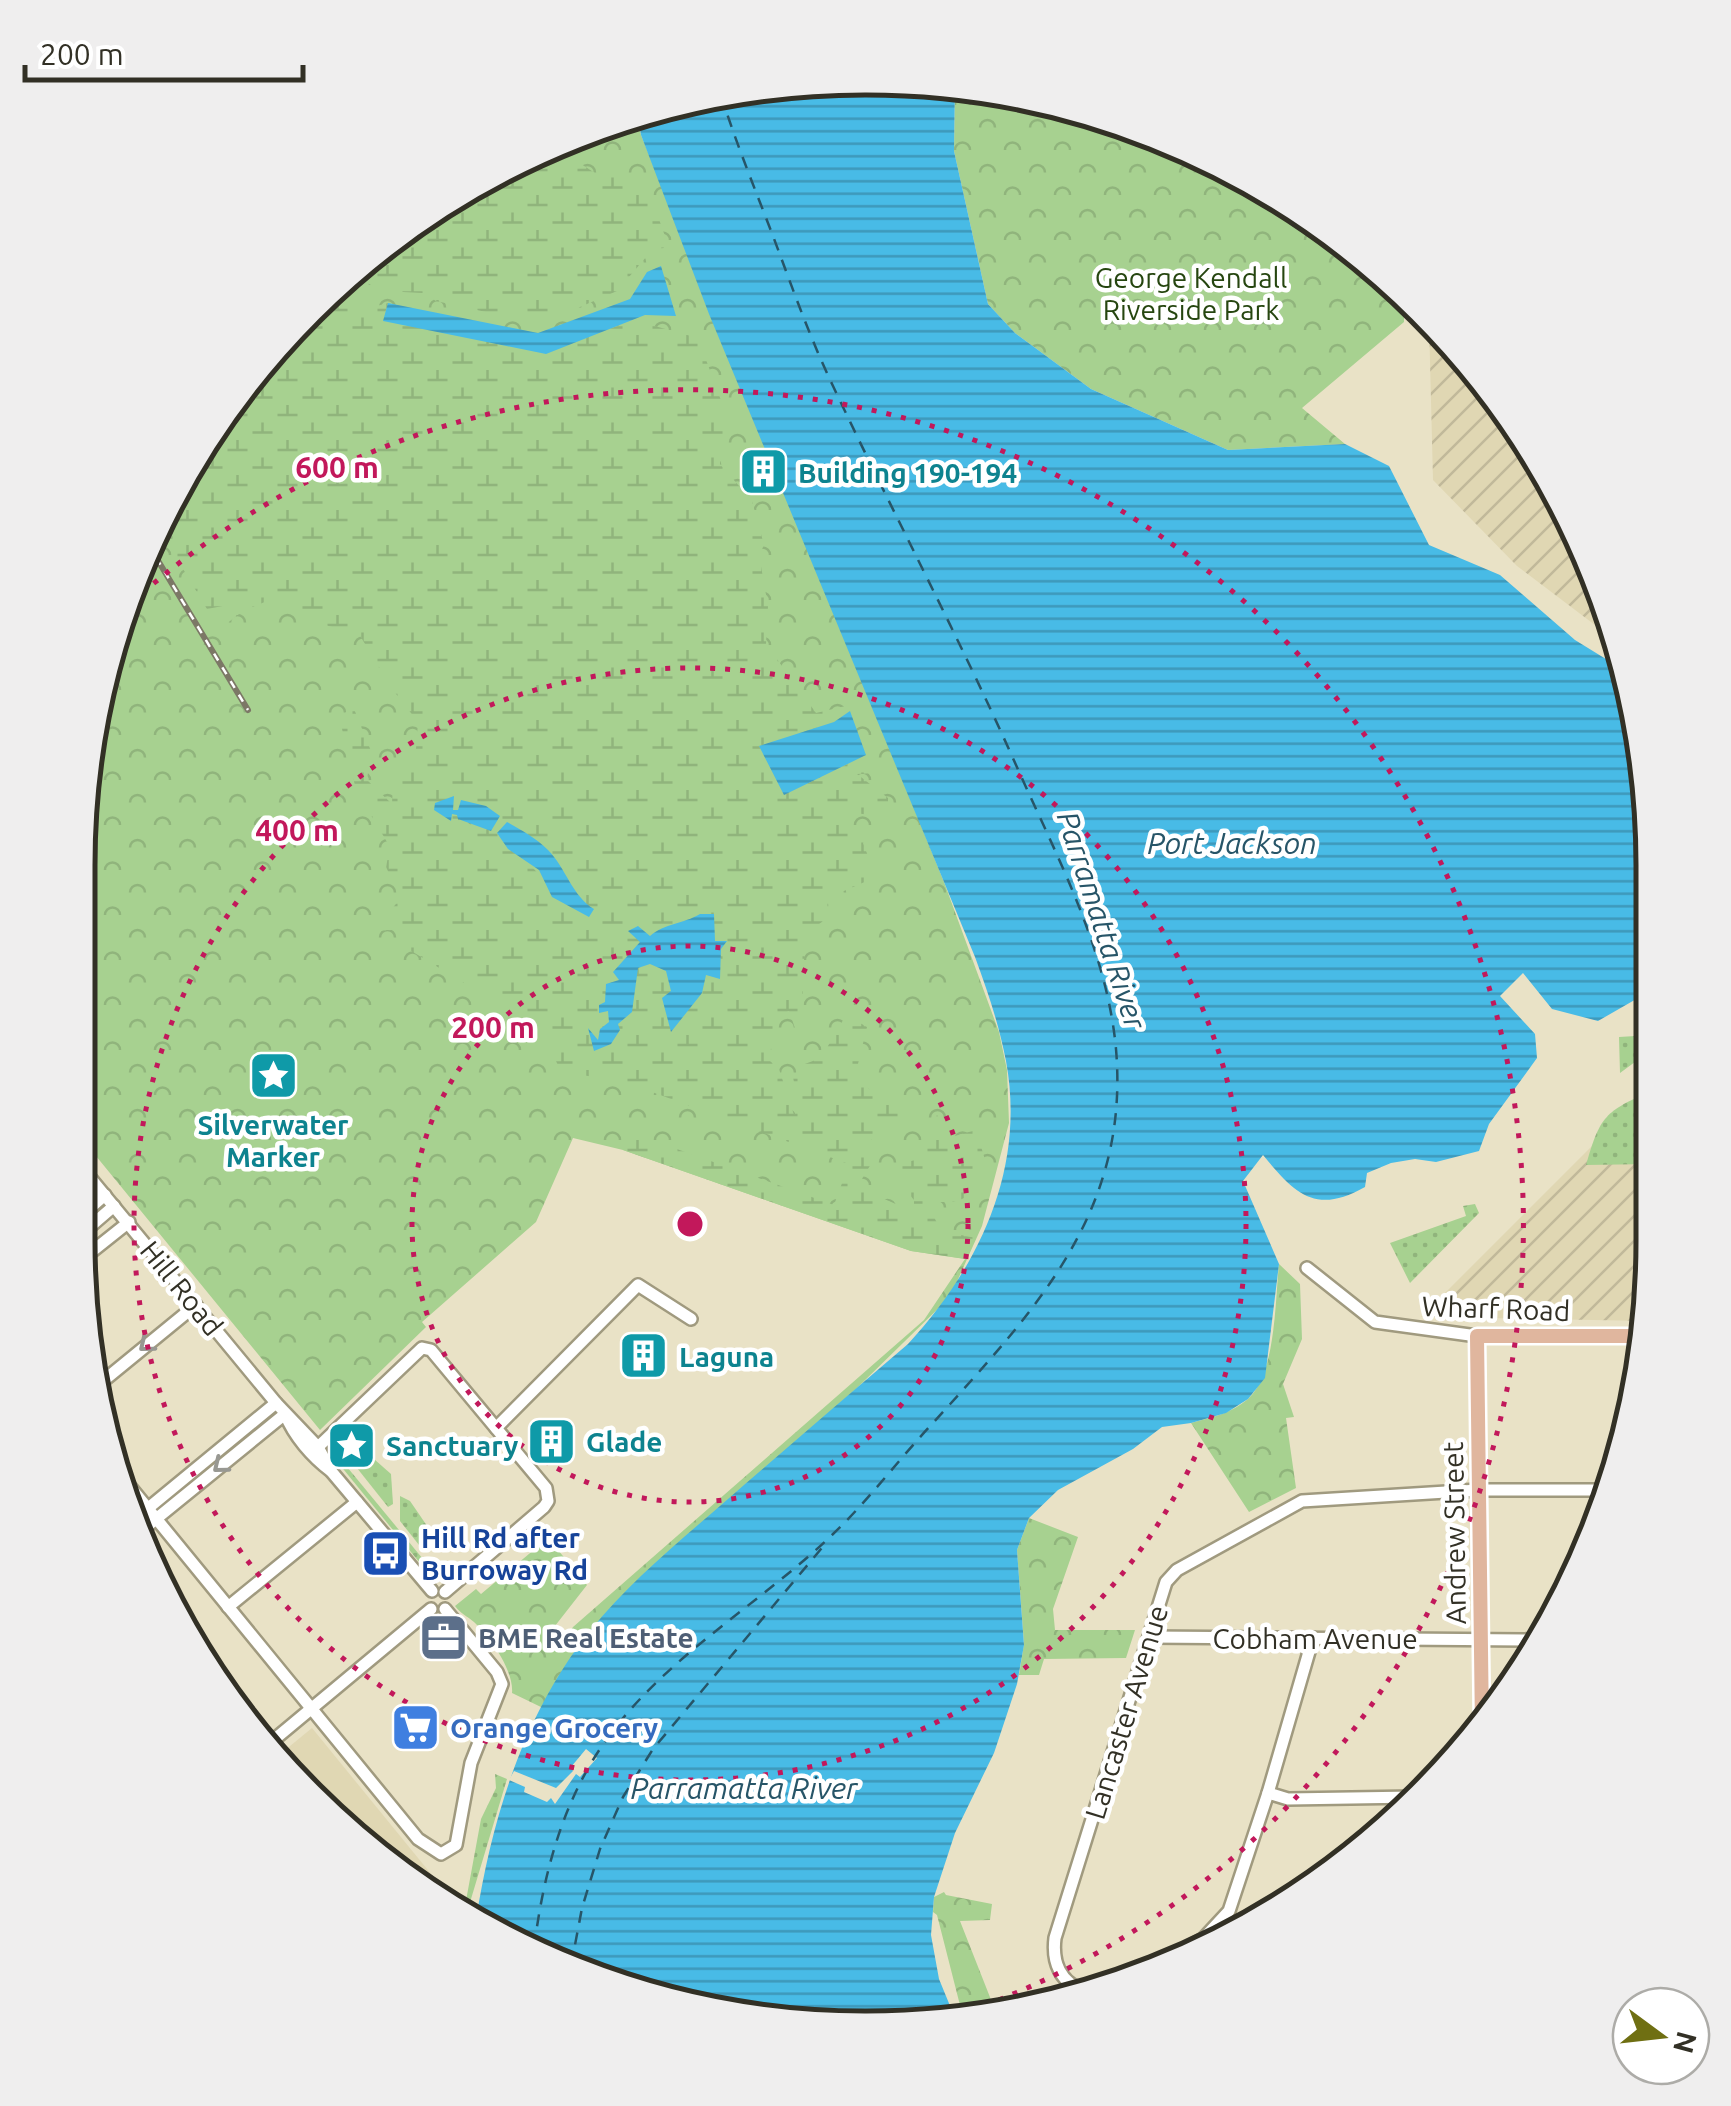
<svg xmlns="http://www.w3.org/2000/svg" width="1731" height="2106" viewBox="0 0 1731 2106" font-family="Ubuntu,sans-serif">
<style>
.built{fill:#e0d7b3}
.industrial{fill:url(#industrial-furrows)}
.grass{fill:url(#grass-dots)}
.forest{fill:url(#forest-crowns)}
.wetland{fill:url(#wetland-marsh);fill-rule:evenodd}
.water{fill:url(#water-rules)}
.pier{fill:#e9e2c6}
.lines{fill:none;stroke-linecap:round;stroke-linejoin:round}
.ferry{stroke:#275568;stroke-width:2.5;stroke-dasharray:12 10;stroke-linecap:butt}
.minor-casing{stroke:#a09a7f;stroke-width:16}
.major-casing{stroke:#fff;stroke-width:19}
.minor{stroke:#fff;stroke-width:11}
.major{stroke:#e0b69e;stroke-width:14}
.rail-casing{stroke:#7c7866;stroke-width:6}
.rail{stroke:#fff;stroke-width:2.5;stroke-dasharray:8;stroke-linecap:butt}
.oneway{stroke:#989892}
.ring{fill:none;stroke:#c2185b;stroke-width:5;stroke-dasharray:5 10}
.labels{text-anchor:middle;dominant-baseline:central;stroke-width:9;stroke-linejoin:round;paint-order:stroke}
.park-label{font-size:28px;fill:#264610;stroke:#fff}
.culture-label{font-size:28px;font-weight:bold;fill:#0d838f;stroke:#fff;text-anchor:start}
.street-label{font-size:28px;fill:#323025;stroke:#fff}
.transit-label{font-size:28px;font-weight:bold;fill:#164399;stroke:#fff;text-anchor:start}
.service-label{font-size:28px;font-weight:bold;fill:#4e5e75;stroke:#fff;text-anchor:start}
.shop-label{font-size:28px;font-weight:bold;fill:#366cbe;stroke:#fff;text-anchor:start}
.water-label{font-size:30px;font-style:italic;fill:#275568;stroke:#fff}
.rim{fill:none;stroke:#323025;stroke-width:5}
.centre{fill:#c2185b;stroke:#fff;stroke-width:5}
.ring-label{font-size:30px;text-anchor:middle;font-weight:bold;fill:#c2185b;stroke:#fff;stroke-width:9;stroke-linejoin:round;paint-order:stroke}
</style>
<defs>
<pattern id="industrial-furrows" width="10" height="10" patternUnits="userSpaceOnUse" patternTransform="scale(2.5)"><rect width="10" height="10" fill="#e0d7b3"/><path d="M-1 1l2-2M0 10L10 0M9 11l2-2" fill="none" stroke="#c1b99a"/></pattern>
<pattern id="grass-dots" width="8" height="8" patternUnits="userSpaceOnUse" patternTransform="scale(2.5)"><rect width="8" height="8" fill="#a7d190"/><path d="M2 2h.1M6 6h.1" fill="none" stroke="#90b47c" stroke-width="1.8" stroke-linecap="round"/></pattern>
<pattern id="forest-crowns" width="20" height="18" patternUnits="userSpaceOnUse" patternTransform="scale(2.5)"><rect width="20" height="18" fill="#a7d190"/><path d="M2 6a3 3 0 1 1 6 0M12 15a3 3 0 1 1 6 0" fill="none" stroke="#90b47c"/></pattern>
<pattern id="wetland-marsh" width="20" height="14" patternUnits="userSpaceOnUse" patternTransform="scale(2.5)"><rect width="20" height="14" fill="#a7d190"/><path d="M1 5h8M5 5V1M11 12h8M15 12V8" fill="none" stroke="#90b47c"/></pattern>
<pattern id="water-rules" width="6" height="5" patternUnits="userSpaceOnUse" patternTransform="scale(2.5)"><rect width="6" height="5" fill="#48bbe6"/><path d="M0 2.5h6" fill="none" stroke="#3d98ba"/></pattern>
</defs>
<rect width="100%" height="100%" fill="#e9e2c6"/>
<path class="built" d="M312,1728L440,1885L438,1901L428,1896L273,1760Z"/>
<g class="industrial">
<path d="M1429,322L1491,386L1572,517L1620,644L1517,566L1433,480Z"/>
<path d="M1652,1086V1291L1647,1321L1421,1317Z"/>
</g>
<g class="grass">
<path d="M1652,1035V1057L1639,1059L1620,1073L1619,1037Z"/>
<path d="M1652,1091V1164L1586,1165C1600,1116 1605,1111 1652,1091Z"/>
<path d="M1475,1204L1479,1213L1410,1283L1390,1243L1466,1216L1463,1206Z"/>
<path d="M352,1435L370,1442V1454L348,1457L343,1444Z"/>
<path d="M338,1456L437,1576L433,1579L335,1459Z"/>
<path d="M374,1459L391,1474L393,1504L388,1507L353,1463Z"/>
<path d="M400,1496L410,1501L434,1536L430,1549L423,1550L400,1521Z"/>
<path d="M495,1774L507,1779L468,1909L465,1906L481,1819L496,1788Z"/>
</g>
<g class="forest">
<path d="M955,84H969L1119,120L1260,183L1385,273L1404,293V322L1302,408L1345,444L1228,450L1091,389L1015,333L988,304L954,151Z"/>
<path d="M636,114L641,135L944,882L999,1032L1007,1070L1009,1123L982,1226L950,1297L857,1388L623,1596L565,1667L543,1708L512,1693C514,1671 491,1638 474,1622C467,1616 461,1614 455,1606L476,1589L481,1594L548,1538L587,1585L544,1640L559,1649L573,1627L924,1320L965,1259L911,1251L623,1150L573,1138L536,1222L422,1322L426,1327L320,1430L78,1134L79,813L137,564L210,428L308,309L517,159Z"/>
<path d="M1279,1264L1300,1284L1302,1339L1283,1384L1294,1417L1286,1418L1296,1488L1249,1512L1191,1423C1210,1418 1232,1413 1248,1399C1276,1374 1275,1301 1279,1264Z"/>
<path d="M1029,1518L1078,1537L1053,1609L1055,1630H1135L1126,1658L1044,1659L1039,1675H1019L1024,1644L1017,1550Z"/>
<path d="M944,1892L946,1895L992,1904L990,1920L960,1921L997,2015L963,2017L937,1915L933,1912L934,1897Z"/>
</g>
<g class="wetland">
<path d="M594,130L591,157L578,162L601,177L643,174L666,239L664,248L653,249L617,291L550,320L495,314L436,301L423,293L383,291L353,276L517,159Z"/>
<path d="M337,288L369,308L388,303L383,320L546,353L633,320L698,338L726,414L720,464L752,501L764,545L759,555L768,606L766,644L816,713L850,705V711L834,722L759,746L784,795L866,755L875,773L857,774L888,798V817L846,812L852,826L874,829L863,843L876,877L837,894L828,902L829,917L809,931L802,971L804,1016L796,1031L789,1011L784,1013L772,1035L770,1061L779,1069L794,1115L799,1108L793,1077L802,1065L821,1058L846,1015L867,1027L856,1072C869,1095 886,1101 910,1110L888,1124L859,1151L871,1164L857,1187L914,1212V1200L886,1166L916,1160L937,1115L951,1137L976,1130L986,1163C972,1190 973,1203 940,1202L933,1215L941,1231L976,1238L966,1259L911,1251L623,1150L629,1132L834,1205L849,1164L622,1081L561,1072L542,1030L533,1035L518,1025L515,1014L408,949L411,929L373,931L401,898L386,867L390,847L356,790L340,720L352,704L371,751L367,780L392,804L393,784L415,762L418,722L393,690L359,634L298,618L267,601L243,611L221,628L228,605L207,609L161,532L187,482L184,477L210,428L308,309ZM454,797L452,810L458,811L460,800L487,830L458,820V815L452,814L450,820L435,810ZM507,822L550,852L586,904L575,912C549,892 536,863 508,849Z"/>
</g>
<g class="water">
<path d="M815,79L955,84L954,151L988,304L1015,333L1091,389L1228,450L1345,444L1389,466L1429,545L1500,575L1575,640L1614,664L1631,687L1652,815V990L1598,1021L1552,1009L1523,973L1500,996L1535,1034L1537,1058L1489,1124L1479,1151L1436,1162L1415,1159L1391,1163L1367,1173L1365,1187C1316,1215 1295,1194 1263,1155L1243,1181L1279,1264L1265,1378L1248,1399L1226,1413L1191,1423L1162,1427L1133,1449L1058,1490L1029,1518L1017,1550L1024,1645L1017,1684L994,1753L955,1833L934,1897L931,1935L939,1979L955,2018L813,2027L612,1986L476,1920C492,1818 524,1713 590,1631C629,1582 681,1540 728,1499C788,1447 848,1395 908,1344C979,1267 1026,1169 1006,1061C999,1025 988,992 975,957L709,314L641,135L637,114L662,104Z"/>
<path d="M661,266L676,316L645,315L546,354L383,321L388,303L538,333L630,299L647,272Z"/>
<path d="M850,711L866,755L784,795L759,746L834,722Z"/>
<path d="M454,796L453,810H458L461,800L486,806L500,816L491,831L458,819L457,815L452,814L451,821L434,810L435,803Z"/>
<path d="M507,822C521,830 536,838 548,850C566,868 572,896 594,909L589,917L552,897L539,870L508,849L497,833Z"/>
<path d="M700,914H714L715,941H727L721,949L720,979L706,975L702,993L671,1032L662,998L671,991L666,971L650,964L638,968L632,1012L618,1024L620,1030L611,1044L594,1051L588,1028L598,1040L600,1029L609,1022L608,1011L599,1013V1005L605,1002L606,984L619,980L613,972L640,942L628,931L638,926L650,936C665,923 683,924 700,914Z"/>
</g>
<path class="pier" d="M586,1749L597,1758L580,1777L576,1774L555,1804L551,1798L547,1802L524,1792L525,1787L509,1780L514,1771L556,1788L573,1771L571,1767Z"/>
<g class="lines">
<g class="ferry">
<path d="M534,1948C543,1877 561,1806 602,1746C661,1659 758,1606 832,1535C868,1501 899,1459 933,1423C1034,1311 1130,1213 1116,1049C1107,949 1056,855 1016,765C959,637 893,513 833,386C810,338 792,287 773,236C755,189 736,143 721,95"/>
<path d="M571,1966L582,1908L600,1849L623,1797L653,1749L826,1543"/>
</g>
<defs>
<g id="minor">
<path d="M1414,304L1421,311"/>
<path d="M78,1163L276,1403L318,1447L331,1471"/>
<path d="M78,1219L105,1195"/>
<path d="M78,1237L114,1206"/>
<path d="M80,1261L129,1222"/>
<path d="M1307,1268L1375,1322L1477,1336"/>
<path d="M97,1386L196,1305"/>
<path d="M285,1414C294,1436 312,1457 331,1471L432,1591"/>
<path d="M496,1428L638,1285L691,1319"/>
<path d="M318,1447L422,1348L431,1350L546,1488L548,1501L544,1507L445,1592"/>
<path d="M114,1467L418,1839L441,1854L456,1845L471,1763L502,1684L497,1672L445,1609"/>
<path d="M135,1519L276,1403"/>
<path d="M140,1532L285,1414"/>
<path d="M228,1607L357,1502"/>
<path d="M1150,1637L1541,1640"/>
<path d="M264,1748L431,1609"/>
<path d="M1268,1793L1288,1799L1414,1797"/>
<path d="M1150,1969L1203,1939L1229,1911L1268,1793L1313,1638"/>
<path d="M1085,1991C1060,1983 1052,1962 1055,1938L1166,1582L1177,1570L1302,1501L1478,1490H1610"/>
</g>
<path id="major" d="M1482,1728L1477,1336H1644"/>
</defs>
<use href="#minor" class="minor-casing"/>
<use href="#major" class="major-casing"/>
<use href="#minor" class="minor"/>
<use href="#major" class="major"/>
<defs>
<path id="rail" d="M148,544L248,710"/>
</defs>
<use href="#rail" class="rail-casing"/>
<use href="#rail" class="rail"/>
</g>
<defs><path id="oneway-chevron" d="M-2-3.5L2.5 0L-2 3.5" fill="none" stroke-width="1.6" stroke-linecap="round" stroke-linejoin="round" transform="scale(2.5)"/></defs>
<g class="oneway">
<use href="#oneway-chevron" transform="translate(146 1345) rotate(141)"/>
<use href="#oneway-chevron" transform="translate(220 1466) rotate(141)"/>
</g>
<g class="ring">
<circle cx="690" cy="1224" r="278"/>
<circle cx="690" cy="1224" r="556"/>
<path d="M131 603A835 835 0 1 1 955 2016"/>
</g>
<defs>
<symbol id="building-square" viewBox="-11 -11 22 22"><rect x="-9" y="-9" width="18" height="18" rx="4" fill="#0f9aa8" stroke="#fff"/><path d="M-4-6H4V6H1V3H-1V6H-4ZM-2.5-4.3h1.7v1.8h-1.7ZM.8-4.3h1.7v1.8H.8ZM-2.5-1h1.7V.8h-1.7ZM.8-1h1.7V.8H.8Z" fill="#fff"/></symbol>
<symbol id="sight-square" viewBox="-11 -11 22 22"><rect x="-9" y="-9" width="18" height="18" rx="4" fill="#0f9aa8" stroke="#fff"/><path d="M0-6L1.8-2.2L6-1.7L2.9 1.2L3.7 5.4L0 3.3L-3.7 5.4L-2.9 1.2L-6-1.7L-1.8-2.2Z" fill="#fff"/></symbol>
<symbol id="bus-square" viewBox="-11 -11 22 22"><rect x="-9" y="-9" width="18" height="18" rx="4" fill="#1a4fb4" stroke="#fff"/><path d="M-5-6H5V4H4V6H2V4H-2V6H-4V4H-5ZM-3.5-4V0h7V-4ZM-3.5 1.2v1.5H-2V1.2ZM2 1.2v1.5H3.5V1.2Z" fill="#fff"/></symbol>
<symbol id="office-square" viewBox="-11 -11 22 22"><rect x="-9" y="-9" width="18" height="18" rx="4" fill="#5c6f8a" stroke="#fff"/><path d="M-6-3h4V-5.5h4V-3h4V5H-6ZM-1-4.5V-3h2v-1.5ZM-6 0V1H6V0Z" fill="#fff"/></symbol>
<symbol id="supermarket-square" viewBox="-11 -11 22 22"><rect x="-9" y="-9" width="18" height="18" rx="4" fill="#3f7fe0" stroke="#fff"/><path d="M-6-5.5h2.5l.6 2H6L4.5 2H-2.5L-4.4-4H-6ZM-1.5 3.2a1.3 1.3 0 1 0 .1 0ZM3 3.2a1.3 1.3 0 1 0 .1 0Z" fill="#fff"/></symbol>
</defs>
<g fill-rule="evenodd">
<use href="#building-square" x="736" y="444" width="55" height="55"/>
<use href="#sight-square" x="246" y="1048" width="55" height="55"/>
<use href="#building-square" x="616" y="1328" width="55" height="55"/>
<use href="#building-square" x="524" y="1414" width="55" height="55"/>
<use href="#sight-square" x="324" y="1418" width="55" height="55"/>
<use href="#bus-square" x="358" y="1526" width="55" height="55"/>
<use href="#office-square" x="416" y="1610" width="55" height="55"/>
<use href="#supermarket-square" x="388" y="1700" width="55" height="55"/>
</g>
<g class="labels">
<g class="park-label">
<text x="1191" y="277">George Kendall<tspan x="1191" dy="32">Riverside Park</tspan></text>
</g>
<g class="culture-label">
<text x="798" y="472">Building 190-194</text>
<text x="273" y="1124" text-anchor="middle">Silverwater<tspan x="273" dy="32">Marker</tspan></text>
<text x="679" y="1356">Laguna</text>
<text x="586" y="1441">Glade</text>
<text x="386" y="1445">Sanctuary</text>
</g>
<g class="street-label">
<text transform="translate(182 1288) rotate(51)">Hill Road</text>
<text transform="translate(1496 1308) rotate(2)">Wharf Road</text>
<text transform="translate(1454 1533) rotate(-91)">Andrew Street</text>
<text x="1315" y="1638">Cobham Avenue</text>
<text transform="translate(1126 1712) rotate(-73)">Lancaster Avenue</text>
</g>
<g class="transit-label">
<text x="421" y="1537">Hill Rd after<tspan x="421" dy="32">Burroway Rd</tspan></text>
</g>
<g class="service-label">
<text x="478" y="1637">BME Real Estate</text>
</g>
<g class="shop-label">
<text x="450" y="1727">Orange Grocery</text>
</g>
<g class="water-label">
<text x="1232" y="843">Port Jackson</text>
<text transform="translate(1102 920) rotate(72)">Parramatta River</text>
<text x="744" y="1788">Parramatta River</text>
</g>
</g>
<path d="M0 0H1731V2106H0ZM865 95H866A770 770 0 0 1 1636 865V1241A770 770 0 0 1 866 2011H865A770 770 0 0 1 95 1241V865A770 770 0 0 1 865 95Z" fill="#efeeee" fill-rule="evenodd"/>
<path class="rim" d="M865 95H866A770 770 0 0 1 1636 865V1241A770 770 0 0 1 866 2011H865A770 770 0 0 1 95 1241V865A770 770 0 0 1 865 95Z"/>
<circle cx="690" cy="1224" r="15" class="centre"/>
<g class="ring-label">
<text x="337" y="478">600 m</text>
<text x="297" y="841">400 m</text>
<text x="493" y="1038">200 m</text>
</g>
<g transform="translate(1661 2036) rotate(105)"><circle r="48" fill="#ffffff" stroke="#adaca8" stroke-width="2.5"/>
<path d="M0-8L18 38L0 25L-18 38Z" fill="#6f6f12"/>
<text y="-15" font-size="28" font-weight="bold" text-anchor="middle" fill="#323025">N</text>
</g>
<path d="M25 65v15h278v-15" fill="none" stroke="#323025" stroke-width="5"/>
<text x="40" y="65" font-size="30" fill="#323025" stroke="#ffffff" stroke-width="8" paint-order="stroke">200 m</text>
</svg>
